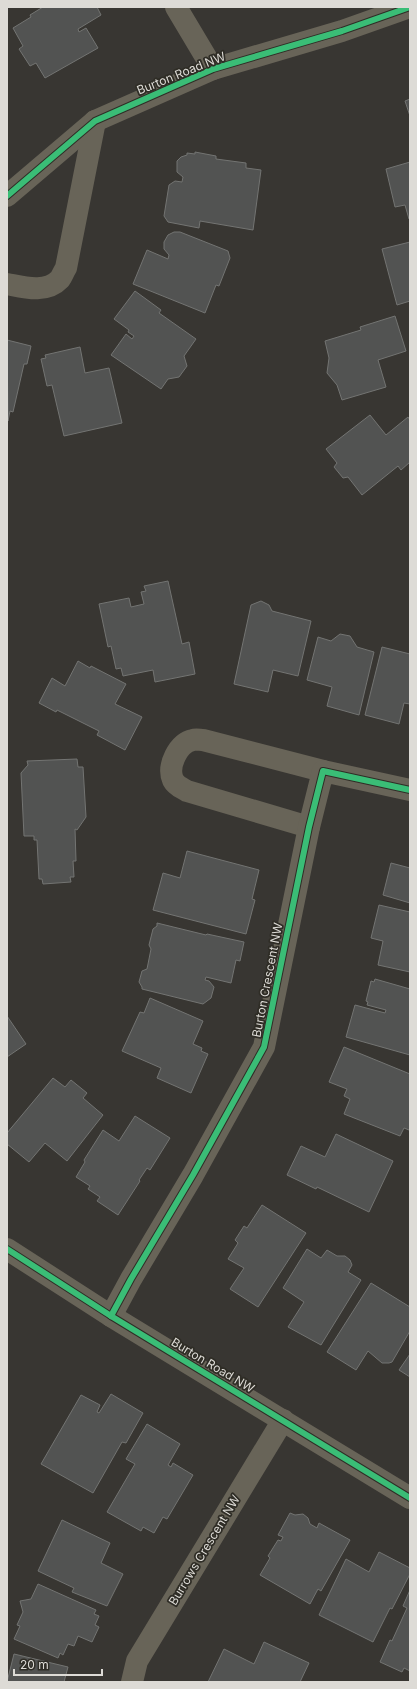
<svg xmlns="http://www.w3.org/2000/svg" width="417" height="1689" viewBox="0 0 417 1689" font-family="Inter,sans-serif">
<style>
.building{fill:#525352;stroke:#737472}
.lines{fill:none;stroke-linecap:round;stroke-linejoin:round}
.minor{stroke:#686458;stroke-width:22}
.cycleway-casing{stroke:#2f2d26;stroke-width:8}
.cycleway{stroke:#3abd76;stroke-width:6}
.labels{text-anchor:middle;dominant-baseline:central;stroke-width:3.5;stroke-linejoin:round;paint-order:stroke}
.street-label{font-size:12px;fill:#dddbd6;stroke:#2f2d26}
</style>
<rect width="100%" height="100%" fill="#383632"/>
<g class="building">
<path d="M43,7H97L101,15L78,29L79,32L86,28L98,48L45,78L36,63L30,66L19,49L23,46L13,28L31,17L30,15Z"/>
<path d="M410,99V116L405,101Z"/>
<path d="M195,152L216,156V159L246,163V168L261,170L253,230L200,221L199,228L168,222L164,216L169,185L175,181L182,182L183,177L177,172V161L181,157L187,155V153L195,154Z"/>
<path d="M410,162V218L409,219L405,205L395,207L386,169Z"/>
<path d="M174,232H180L228,251L230,258L219,286L216,285L205,313L133,284L147,250L168,259L169,255L164,249V242L168,235Z"/>
<path d="M410,242V301L397,305L382,249Z"/>
<path d="M135,291L161,310L159,313L196,339L184,356L187,366L179,377L168,379L161,389L111,355L126,334L132,339L134,336L128,332L129,330L114,319Z"/>
<path d="M395,316L406,351L378,360L386,387L342,400L337,385L327,373L329,358L325,341L361,330L360,327Z"/>
<path d="M7,340L31,346L27,364H24L13,412L10,411L8,421Z"/>
<path d="M80,347L85,373L109,368L122,423L64,436L52,385L47,386L41,359L46,358L45,355Z"/>
<path d="M370,415L386,435L408,417L410,420V462L401,470L398,466L362,495L348,477L343,478L334,467L337,463L326,449Z"/>
<path d="M168,581L182,644L189,642L195,674L155,682L153,670L123,676L121,668L116,669L111,646L108,647L99,604L129,598L131,607L144,604L141,592L146,591L144,586Z"/>
<path d="M261,601L269,605L272,611L311,621L298,676L273,670L268,692L234,684L251,605Z"/>
<path d="M340,634L350,636L357,647L374,652L359,715L327,706L332,687L307,680L318,637L331,641Z"/>
<path d="M382,647L410,654V704L404,703L399,724L365,715Z"/>
<path d="M78,661L90,668L91,666L126,684L115,704L142,717L125,750L97,735L99,731L57,710L56,712L39,703L52,678L65,686Z"/>
<path d="M77,759L78,767H83L86,817L77,830L75,829L76,861H73L74,877H70L71,882L43,884L42,879H39L37,840H34V836H24L21,773L28,765L27,761Z"/>
<path d="M187,851L259,870L252,899L255,900L246,934L153,910L163,873L180,878Z"/>
<path d="M391,863L410,868V903L383,895Z"/>
<path d="M379,905L410,912V972L378,965L383,941L371,938Z"/>
<path d="M157,923L206,935L207,934L244,942L240,961L236,960L231,983L206,977L205,980L209,981L214,987L211,998L203,1004L142,989V987L139,982L142,971L147,969L151,949L149,945L153,929L157,926Z"/>
<path d="M375,979L410,989V1055L346,1037L355,1005L385,1013L386,1010L367,1005L368,1002L366,1001L371,981L374,982Z"/>
<path d="M150,998L203,1021L193,1044L202,1048L201,1051L208,1054L191,1093L157,1078L161,1068L122,1051L140,1012L144,1013Z"/>
<path d="M7,1016L26,1044L7,1057Z"/>
<path d="M344,1047L410,1074V1128L409,1130L404,1128L400,1136L344,1114L350,1099L344,1096L347,1089L329,1082Z"/>
<path d="M53,1078L65,1087L71,1080L87,1093L83,1098L103,1115L67,1161L45,1143L29,1162L7,1144V1133Z"/>
<path d="M135,1116L170,1138L150,1170L147,1168L139,1180L140,1181L118,1215L97,1201L100,1197L88,1189L90,1186L76,1177L85,1162L84,1160L103,1130L119,1141Z"/>
<path d="M336,1134L393,1161L369,1212L317,1187L316,1189L287,1175L301,1146L325,1157Z"/>
<path d="M262,1205L306,1233L258,1307L230,1289L244,1268L228,1259L238,1243L235,1240L244,1226L247,1228Z"/>
<path d="M307,1249L321,1258L327,1250L337,1256H345L350,1260L352,1265L348,1272L361,1280L321,1345L288,1327L304,1302L283,1288Z"/>
<path d="M371,1283L410,1307V1331L392,1362L389,1363H382L368,1351L356,1370L327,1352Z"/>
<path d="M410,1354V1377L399,1370Z"/>
<path d="M111,1394L143,1413L126,1443L122,1442L93,1493L41,1464L81,1395L100,1405L97,1412L99,1413Z"/>
<path d="M147,1424L180,1444L168,1465L171,1467L173,1463L193,1475L167,1519L163,1517L154,1533L143,1527L141,1531L107,1512L135,1464L126,1459Z"/>
<path d="M290,1513L295,1515L303,1514L308,1518L310,1524L317,1528L319,1523L350,1540L321,1591L318,1589L310,1604L260,1575L270,1558L268,1556L278,1540L281,1541L283,1537L278,1535Z"/>
<path d="M62,1520L110,1543L101,1563L123,1574L107,1606L72,1592L74,1588L38,1571Z"/>
<path d="M379,1552L410,1568V1574L392,1609L390,1608L373,1642L319,1615L346,1559L369,1572Z"/>
<path d="M38,1584L96,1610L94,1614L99,1616L95,1625L99,1627L92,1642L78,1636L74,1646L68,1644L63,1655L60,1653L58,1658L14,1639L20,1626L17,1625L23,1612L20,1601L31,1599Z"/>
<path d="M410,1590V1671L404,1668L402,1672L380,1662L390,1640L392,1641L407,1608L403,1606Z"/>
<path d="M264,1642L309,1663L300,1682H208L224,1649L254,1664Z"/>
<path d="M14,1654L68,1667L64,1682H7Z"/>
</g>
<g class="lines">
<g class="minor">
<path d="M176,7L213,69"/>
<path d="M7,196L95,121L213,69L342,31L410,7"/>
<path d="M7,284C23,287 46,294 60,279C62,276 64,271 66,268L95,121"/>
<path d="M309,827L187,791C182,788 176,786 173,780C167,766 178,743 193,740C196,739 200,740 203,740L323,771"/>
<path d="M7,1249L111,1316L410,1498"/>
<path d="M111,1316L131,1279L193,1175L264,1047L309,827L323,771L410,790"/>
<path d="M132,1682L137,1661L283,1420"/>
</g>
<defs>
<g id="cycleway">
<path d="M7,196L95,121L213,69L342,31L410,7"/>
<path d="M7,1249L111,1316L410,1498"/>
<path d="M111,1316L131,1279L193,1175L264,1047L309,827L323,771L410,790"/>
</g>
</defs>
<use href="#cycleway" class="cycleway-casing"/>
<use href="#cycleway" class="cycleway"/>
</g>
<g class="labels">
<g class="street-label">
<text transform="translate(181 73) rotate(-22)">Burton Road NW</text>
<text transform="translate(267 980) rotate(-79)">Burton Crescent NW</text>
<text transform="translate(213 1365) rotate(31)">Burton Road NW</text>
<text transform="translate(204 1550) rotate(-59)">Burrows Crescent NW</text>
</g>
</g>
<rect width="417" height="1689" fill="none" stroke="#dddbd6" stroke-width="16"/>
<path d="M14 1669v6h88v-6" fill="none" stroke="#dddbd6" stroke-width="2"/>
<text x="20" y="1669" font-size="12" fill="#dddbd6" stroke="#2f2d26" stroke-width="3" paint-order="stroke">20 m</text>
</svg>
